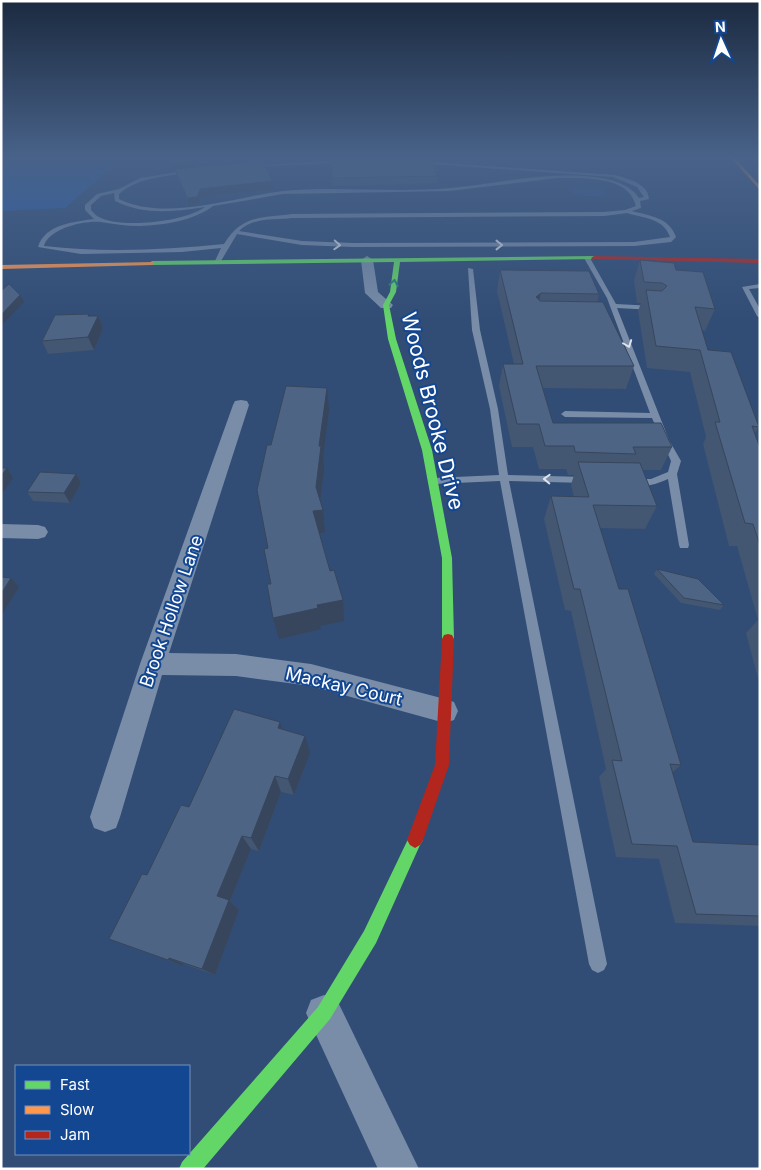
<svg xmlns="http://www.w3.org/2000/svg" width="761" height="1170" viewBox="0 0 761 1170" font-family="Inter,sans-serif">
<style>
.green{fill:#275da9}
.water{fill:#30548b}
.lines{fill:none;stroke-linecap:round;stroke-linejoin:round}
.stream{fill:#30548b;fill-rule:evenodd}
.lane{fill:#798da8;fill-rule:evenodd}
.street{fill:#798da8;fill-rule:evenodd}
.fast{fill:#63d668;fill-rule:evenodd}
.slow{fill:#ff974d;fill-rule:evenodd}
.jam{fill:#b3261e;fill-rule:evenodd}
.wall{fill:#435672}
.shaded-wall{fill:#37465c}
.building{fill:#4e6484;stroke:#37465c}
.oneway{stroke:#dee2e9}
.oneway2{stroke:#307983}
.labels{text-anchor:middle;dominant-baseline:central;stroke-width:4;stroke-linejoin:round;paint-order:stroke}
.street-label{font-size:18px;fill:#fff;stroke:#144792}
.near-street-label{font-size:21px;fill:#fff;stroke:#144792}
</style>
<rect width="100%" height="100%" fill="#314d75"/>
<path class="green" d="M1,157H124L65,208L1,211Z"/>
<path class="water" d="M576,187L583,189L602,188L606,195C597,199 583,195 573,195L569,189Z"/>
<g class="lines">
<path class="stream" d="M21,157H24L1,165V163Z"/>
<g class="lane">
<path d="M346,160L348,162L250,167L248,166Z"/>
<path d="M417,161L615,175C628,179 648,183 649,199L640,201L641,208L632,211C650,216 669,217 676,237L671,242L634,246L353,247L302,245L237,234L221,261L218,263L215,261L221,248L182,252L81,254L38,247C45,224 74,222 94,219L85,210V205L97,194L119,189L140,178L191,170L193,172C166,177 140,176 119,194V199C165,222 234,197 283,191C338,186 394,193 450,188C497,184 545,171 593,177C610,179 629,183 639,198L644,197L637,187L613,177L415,163ZM557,178C582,178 629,175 636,206L625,210L604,212L292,214C261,218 242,215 224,244C164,250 104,253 44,246C49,228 85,220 101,222C114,224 126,226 139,226C164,225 193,221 213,206L283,194L449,191ZM114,193L115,201C143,215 174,212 205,207C185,222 120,229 99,217C96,216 93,212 91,210V205L101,196ZM627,213C643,218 664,218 670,237L634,242L353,243L302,241L239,231C253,217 274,220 292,218L604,216Z"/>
<path d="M587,256L590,258L616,304L654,306L657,308L654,310L617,308L669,440L681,461L677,474L689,545L688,548H680L679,545L668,479C657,484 637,491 627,482L632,479H651L668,472L671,461L652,418L565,417L561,414L565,411L650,413L607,298L584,258Z"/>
<path d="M468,268L473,269L480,330L498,409L508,475L586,477L591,480L586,483L509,481L607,964L604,970L598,973L592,970L589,964L500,481L434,484L429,481L434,478L499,475L490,409L472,330Z"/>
<path d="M760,284V288L749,289L760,309V318L757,316L742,287Z"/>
</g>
<g class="street">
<path d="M367,256L373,260L378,292L393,305L391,308H381L365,293L361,260Z"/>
<path d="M241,400L247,401L249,405L169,653L236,654L311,664L445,699L454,702L458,711L454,720L445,723L311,686L236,676L162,675L120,817L116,828L105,832L94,828L90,817L140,664L233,405L235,401Z"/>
<path d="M1,524L38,525L45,527L48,532L45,537L38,539L1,538Z"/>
<path d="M324,995L337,1000L419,1169H378L306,1013L311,1000Z"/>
</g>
<g class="fast">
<path d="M594,256L597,258L596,259L400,262L396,292L389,305L396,339L432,450L452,558L454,639L452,643L448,644L444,643L442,639V558L422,450L388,339L383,305L390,292L394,262L152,265L149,263L152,261Z"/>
<path d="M415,832L420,835L423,840L420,845L376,943L330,1019L203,1169H179L182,1162L318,1007L364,931L410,835Z"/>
</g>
<g class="slow">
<path d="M730,157H734L760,186V190Z"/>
<path d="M154,262V264L152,265L1,269V265Z"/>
</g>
<g class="jam">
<path d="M594,256L760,259V263L592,259L591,258Z"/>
<path d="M448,634L452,635L454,639L449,765L423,840L420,845L415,848L410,845L407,840L435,765L442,639L444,635Z"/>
</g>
</g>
<g class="wall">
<path d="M169,157H259V162L274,189L201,197L199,204L189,205L177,176L175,170H174Z"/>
<path d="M314,157H428V158L437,176V183L332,186L331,157Z"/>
<path d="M640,260L676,270L715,309L705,331L702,330L708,350L759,427L755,433L760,448V686L746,633L758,620L737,546H729L703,444L706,437L690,372L647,368L638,311L641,303H637L634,280Z"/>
<path d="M500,270L599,294L597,302L634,366L626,389L543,388L553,423L672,447L661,470H642L657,506L645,529L600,528L619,589L681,765L672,773L693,842L760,845V926L675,923L659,859L616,857L599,777L606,769L571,611L565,610L544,519L551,496L574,497L571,485L574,475H568L566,469H539L533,447H512L499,386L503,364H514L497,291Z"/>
<path d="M90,316H98L103,328L94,350L48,354L42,341Z"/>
<path d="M76,474L81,483L70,503L33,501L27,492Z"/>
<path d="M657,569L724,605L720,610L681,603L654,574Z"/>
<path d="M283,730L310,753L294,795L281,792L259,851L251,849L230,901L239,910L215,975L184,964L183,966L109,939L189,807Z"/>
</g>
<g class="shaded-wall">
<path d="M241,157H259V162L174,170L172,163Z"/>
<path d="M273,181L274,189L201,197L199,204L189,205L187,198L200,189Z"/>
<path d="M541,293L536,314V297Z"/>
<path d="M20,295L24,302L1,326V315Z"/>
<path d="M89,314L94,325L98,316L103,328L94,350L88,337V316Z"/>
<path d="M327,388L329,410L323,457L324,469L319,510L316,487L319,446Z"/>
<path d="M7,468L13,478L1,495V476Z"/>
<path d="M76,474L81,483L70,503L64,493Z"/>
<path d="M323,510L325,532L316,534L313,511Z"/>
<path d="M11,578L19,587L1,616V594Z"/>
<path d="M343,600L344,621L320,626L321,629L279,639L273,618L317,605Z"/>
<path d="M280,722L286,740L278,728Z"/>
<path d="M305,736L310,753L294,795L288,779Z"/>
<path d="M275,776L281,792L259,851L251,838Z"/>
<path d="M242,836L251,849L230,901L239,910L215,975L202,969L217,896Z"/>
<path d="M169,958L184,964L183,966L168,960Z"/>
</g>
<g class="building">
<path d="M170,157H241L172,163Z"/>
<path d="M331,157L431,158L437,176L332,178Z"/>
<path d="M262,161L273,181L200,189L197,197L187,198L175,169Z"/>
<path d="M640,260L674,263L676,270L703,272L715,309L695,307L708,350L731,352L759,427L752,426L760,448V545L753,524L745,523L715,422H720L700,350L656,346L646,290L662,291L667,286L662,283L644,282Z"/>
<path d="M500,270L589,271L599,294L541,293L536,297L540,301L603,302L634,366H536L553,423H661L672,447H633L636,454L575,452L574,446H545L539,424H517L503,364H523Z"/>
<path d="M9,284L20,295L1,315V291Z"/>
<path d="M89,314L88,316H98L88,337L42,341L55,315Z"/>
<path d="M286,386L327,388L319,446H321L316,487L323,510L313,511L330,571L334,570L343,600L317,605L318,608L273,618L267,584H271L264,549L268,548L257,490L267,445H271Z"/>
<path d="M578,462L640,463L657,506L593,505L619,589H628L647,651L681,765L670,764L693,842L760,845V916L696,914L677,846L632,844L612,760L622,761L580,589H574L551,496L589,497Z"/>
<path d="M1,468H7L1,476Z"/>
<path d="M40,472L76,474L64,493L27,492Z"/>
<path d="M657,569L698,579L724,605L684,598Z"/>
<path d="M1,577L11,578L1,594Z"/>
<path d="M234,709L280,722L278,728L305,736L288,779L275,776L251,838L242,836L217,896L229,900L202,969L169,958L168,960L109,939L142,874L147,875L181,805L189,807Z"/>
</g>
<defs><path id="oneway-chevron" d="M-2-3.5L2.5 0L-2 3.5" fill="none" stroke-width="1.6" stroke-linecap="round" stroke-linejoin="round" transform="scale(1.25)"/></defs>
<g class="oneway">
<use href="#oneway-chevron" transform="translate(337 245) rotate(3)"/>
<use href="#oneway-chevron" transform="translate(499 245)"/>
<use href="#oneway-chevron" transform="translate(628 344) rotate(69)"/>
<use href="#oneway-chevron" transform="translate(547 479) rotate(-178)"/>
</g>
<use class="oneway2" href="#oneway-chevron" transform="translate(394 283) rotate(-80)"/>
<linearGradient id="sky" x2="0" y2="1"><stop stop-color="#1b2a40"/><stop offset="0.49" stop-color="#486289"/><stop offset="1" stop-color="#486289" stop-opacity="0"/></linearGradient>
<rect width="761" height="321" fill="url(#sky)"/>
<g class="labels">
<g class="street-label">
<text transform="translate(171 611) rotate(-71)">Brook Hollow Lane</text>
<text transform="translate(344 686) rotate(13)">Mackay Court</text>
</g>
<g class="near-street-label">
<text transform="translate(433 411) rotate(76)">Woods Brooke Drive</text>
</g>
</g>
<rect width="761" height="1170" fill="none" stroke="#ffffff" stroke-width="5"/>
<rect x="15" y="1065" width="175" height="90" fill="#144792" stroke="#7291be"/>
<rect x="25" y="1081" width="25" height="8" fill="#63d668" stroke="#7291be"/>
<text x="60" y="1090" font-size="15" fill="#ffffff">Fast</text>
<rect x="25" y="1106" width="25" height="8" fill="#ff974d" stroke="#7291be"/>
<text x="60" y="1115" font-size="15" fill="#ffffff">Slow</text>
<rect x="25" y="1131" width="25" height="8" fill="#b3261e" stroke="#7291be"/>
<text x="60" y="1140" font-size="15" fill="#ffffff">Jam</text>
<g transform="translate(721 40) rotate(357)" stroke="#144792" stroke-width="4" paint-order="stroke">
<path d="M0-4L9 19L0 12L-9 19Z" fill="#ffffff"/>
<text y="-8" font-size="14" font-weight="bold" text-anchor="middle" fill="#ffffff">N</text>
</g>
</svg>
